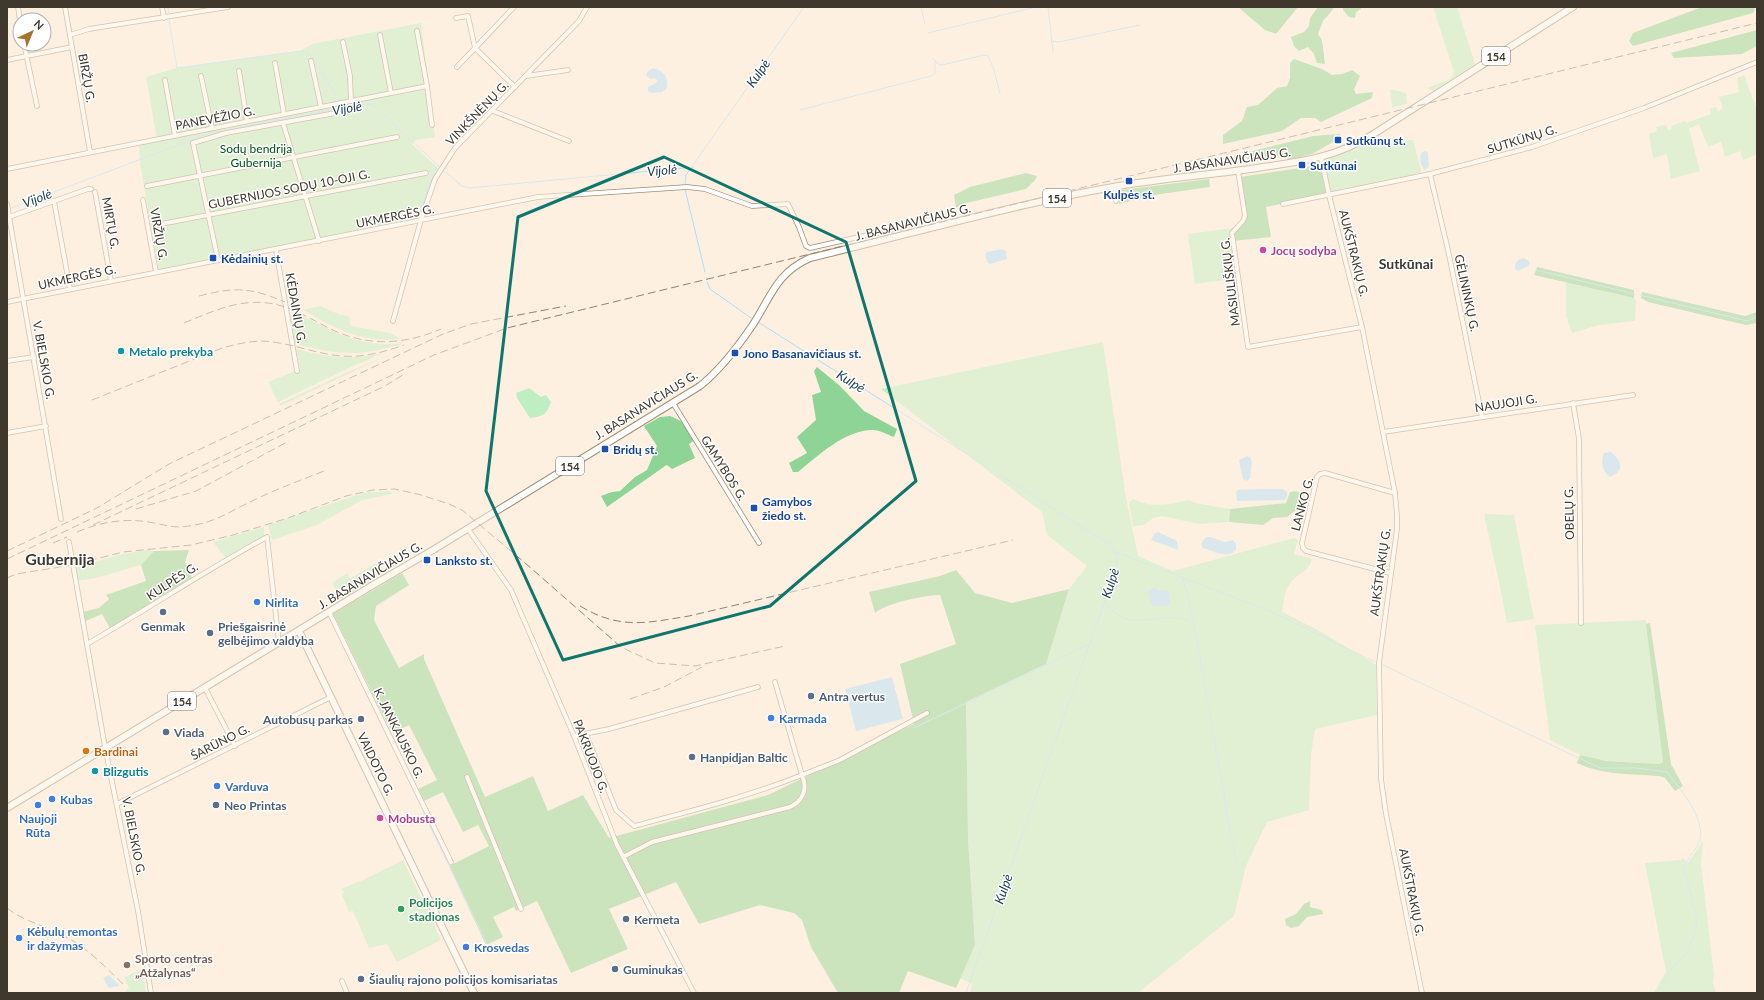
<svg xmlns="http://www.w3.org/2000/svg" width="1764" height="1000" viewBox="0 0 1764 1000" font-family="Lato,sans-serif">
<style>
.green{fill:#bfeec3}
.forest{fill:#8ed496}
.water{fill:#afdeff}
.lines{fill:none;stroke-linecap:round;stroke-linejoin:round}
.stream{stroke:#afdeff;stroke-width:1}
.street-casing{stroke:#a18e75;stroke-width:5.5}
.secondary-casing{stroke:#a18e75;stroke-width:8}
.primary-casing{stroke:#a18e75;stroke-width:8}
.street{stroke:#fff;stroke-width:4}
.secondary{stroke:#fff;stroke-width:6}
.primary{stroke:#fff;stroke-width:6}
.rail{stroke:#8d8376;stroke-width:1;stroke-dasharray:8 4;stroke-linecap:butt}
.marked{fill:none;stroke:#0f766e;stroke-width:3;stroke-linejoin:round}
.transit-dot{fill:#1a4fb4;stroke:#fff;stroke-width:1.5}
.hotel-dot{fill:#d1479c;stroke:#fff;stroke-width:1.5}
.culture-dot{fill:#0f9aa8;stroke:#fff;stroke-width:1.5}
.shop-dot{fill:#3f7fe0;stroke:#fff;stroke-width:1.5}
.service-dot{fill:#5c6f8a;stroke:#fff;stroke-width:1.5}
.food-dot{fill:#e8710a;stroke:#fff;stroke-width:1.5}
.leisure-dot{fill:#2e9e5b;stroke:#fff;stroke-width:1.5}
.education-dot{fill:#8d6e63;stroke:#fff;stroke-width:1.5}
.labels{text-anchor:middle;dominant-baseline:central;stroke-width:3;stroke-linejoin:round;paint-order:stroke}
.shield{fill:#fff;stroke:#79746c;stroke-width:1}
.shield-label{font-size:11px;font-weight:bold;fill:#40382d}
.street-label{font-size:12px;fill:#40382d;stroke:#fff}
.transit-label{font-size:12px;font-weight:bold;fill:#164399;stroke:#fff;text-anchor:start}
.park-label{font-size:12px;fill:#00511a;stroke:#fff}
.hotel-label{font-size:12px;font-weight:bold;fill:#b23c85;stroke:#fff;text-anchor:start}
.culture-label{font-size:12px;font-weight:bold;fill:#0d838f;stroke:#fff;text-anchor:start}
.shop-label{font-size:12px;font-weight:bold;fill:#366cbe;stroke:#fff;text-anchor:start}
.service-label{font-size:12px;font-weight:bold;fill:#4e5e75;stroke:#fff;text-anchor:start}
.food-label{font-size:12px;font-weight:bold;fill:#c56008;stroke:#fff;text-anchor:start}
.leisure-label{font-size:12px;font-weight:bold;fill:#27864d;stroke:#fff;text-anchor:start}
.education-label{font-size:12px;font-weight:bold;fill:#785e54;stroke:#fff;text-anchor:start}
.water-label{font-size:13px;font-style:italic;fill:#1e4158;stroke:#fff}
.quarter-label{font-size:14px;font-weight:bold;fill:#40382d;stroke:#fff}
.district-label{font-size:16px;font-weight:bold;fill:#40382d;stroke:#fff}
</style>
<rect width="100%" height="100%" fill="#fdf0e0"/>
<g class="green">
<path d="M1433,7H1457L1475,64L1433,91L1427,88L1450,79L1454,72Z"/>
<path d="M421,23L435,137L416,140L412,144L441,171L435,179L421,220L159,271L140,163L139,143L157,139L146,77L177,68L300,51L312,44Z"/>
<path d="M1744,75L1757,110V154L1743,160L1740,151L1725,157L1721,142L1708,147L1699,124L1689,129L1700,171L1671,179L1667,154L1653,158L1649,134L1657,131L1656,127L1666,125L1668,130L1672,129L1671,126L1685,121L1686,123L1711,114L1710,109L1716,107L1718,111L1723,109L1719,97L1739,92L1737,78Z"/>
<path d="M1390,89L1406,93L1407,104L1392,107Z"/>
<path d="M1413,140L1422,174L1326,194L1320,165L1330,158L1356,149L1363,144Z"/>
<path d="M1232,228L1239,278L1195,284L1188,234Z"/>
<path d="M1566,282L1634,298L1636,300L1635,321L1599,325L1572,333L1566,316Z"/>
<path d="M320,306L341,315L349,316L351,326L390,333L401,339C362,343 336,329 303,310Z"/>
<path d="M296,312C332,331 359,348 402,343V344C358,357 340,355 295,344L289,314Z"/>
<path d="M1103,342L1126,498L1138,556L1173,571L1294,538L1297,539L1298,541L1294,554L1312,559C1308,573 1299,572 1291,582C1284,591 1284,602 1282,612L1318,630L1376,665L1377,715L1315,729L1311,755L1309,810L1267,822L1246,866L1234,916L1138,993H970L972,984L960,978L975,945L968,839L966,702L1046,664L1069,589L1087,566L1047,535L1042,512L881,389Z"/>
<path d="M296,349C326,357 353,361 383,353L349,368L278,402L268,382L300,369Z"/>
<path d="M388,355L280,406L279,404L348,372Z"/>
<path d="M529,388L541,397L546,395L551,402C546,415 544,416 530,418L517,398L516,393Z"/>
<path d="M390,491L392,494L362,500L317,525L272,540L268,525L363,493Z"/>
<path d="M1134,499C1151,509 1171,504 1189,500L1195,503L1230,509L1229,522L1199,524L1162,516L1153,518L1144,525L1133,526L1129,502Z"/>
<path d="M1484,514L1514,515L1534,619L1507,623L1500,587Z"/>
<path d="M264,527V537L226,558L213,542Z"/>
<path d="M147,550L154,551L141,565L96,578L76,581L73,568L123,554Z"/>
<path d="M376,563H380L384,573L341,599L332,583L347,573L351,578Z"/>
<path d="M1646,620L1664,763L1661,764L1595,760L1580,755L1550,740L1535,625Z"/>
<path d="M1703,841L1701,864L1714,975L1713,983L1716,993H1654L1666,972L1645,863L1680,860L1683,858L1688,863Z"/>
<path d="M403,860L441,940L397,962L387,944L369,948L353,911L349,912L342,895L344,892L341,889L365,879Z"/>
<path d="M142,968L146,993H123L129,988L124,978Z"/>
</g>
<g class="forest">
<path d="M1238,7H1298L1276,34L1265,30Z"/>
<path d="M1318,7H1335L1323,21L1318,34L1322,40L1325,64L1317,63L1314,54L1308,47L1299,51L1294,46L1291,37L1304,32L1309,26L1310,18Z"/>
<path d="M1343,7H1360L1361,9L1356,12L1355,18L1349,17L1343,10Z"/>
<path d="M1702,7H1753L1755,10L1753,13L1633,46L1629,41L1633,33Z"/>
<path d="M1757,30V46L1742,54L1674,58L1671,53Z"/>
<path d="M1294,59L1322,69L1332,75L1342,74L1352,70L1360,76L1354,89L1356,94L1373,92L1372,98L1321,122L1315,118H1301L1282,131L1223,144V135L1242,121L1247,107L1258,105L1277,88L1287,86L1290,78V63Z"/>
<path d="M1340,134L1342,137L1312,154L1288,160L1285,154L1246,163L1249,152L1313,136Z"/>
<path d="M1320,165L1326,194L1266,207L1271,237L1233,241L1232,228L1241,226L1247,218L1240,177Z"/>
<path d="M1026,173L1037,176L1035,180L1026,189L962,204L956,208L954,195L970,187Z"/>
<path d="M1209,179L1210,187L1154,195L1119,204L1120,193L1121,190Z"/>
<path d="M1537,267L1634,290V298L1534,275Z"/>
<path d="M1642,292L1745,316L1757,312V323L1746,325L1648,302L1641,298Z"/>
<path d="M817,367L840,386L864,411L897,429L894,437C888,435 880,430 873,430C845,430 819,455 798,472H793L789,463L807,453L797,437L816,420L812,395L821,392L814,371Z"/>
<path d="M670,416L681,421L695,440L689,444L695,458L672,469L667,465L665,466L607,507L601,496L612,492L620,491L635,477L647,470L657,446L644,426L660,417Z"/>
<path d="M1295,491L1302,493V499L1295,511L1287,517L1273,518L1263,525L1229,522L1230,509L1286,503L1290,492Z"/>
<path d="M189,550L185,562L192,578L191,582L111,630L102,614L83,622L82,612L99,608L109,599L106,595L146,581L141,565L154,551Z"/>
<path d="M956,570L975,593L1012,603L1069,589L1046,664L966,702L968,839L975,945L956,988L908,971L899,993H838L811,947L802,920L794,913L760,905L699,924L676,882L609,909L628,949L571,973L537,901L516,911L514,907L493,917L503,937L486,945L449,866L489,846L478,825L463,832L443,792L424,801L418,789L437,780L409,725L392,733L333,614L402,573L409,585L376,606L374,620L399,668L424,654V659L485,797L533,776L548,811L583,795L609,838L768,795L914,724L900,664L956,644L940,595C922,596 889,602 875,613L869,592L940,576Z"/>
<path d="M1650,623L1671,764L1683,786L1675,791L1665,778L1659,776C1631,774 1602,775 1577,763L1580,755L1606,761L1660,764L1663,762L1646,624Z"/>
<path d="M1310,901V907L1322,910L1323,914L1307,917L1299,926L1291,928L1286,925L1285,919L1296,914L1304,904Z"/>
</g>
<g class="water">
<path d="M653,68C664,71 668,76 667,88L662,92L651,93L648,91V87L656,83L657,81L655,78L651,79L646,76L647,72Z"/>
<path d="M1426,151L1428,153L1429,167L1425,170C1420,167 1419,156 1422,152Z"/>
<path d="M1002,249L1006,251L1007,259L990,264L987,262L985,254L987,252Z"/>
<path d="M1523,258L1529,261L1530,265L1518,271L1515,269V264L1518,260Z"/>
<path d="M1611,452C1622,461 1625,471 1610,477C1602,472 1600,460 1604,453Z"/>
<path d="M1247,456L1250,457L1252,462L1250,479L1246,481L1243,479L1239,460Z"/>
<path d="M1260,489H1283L1287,492V496L1285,500L1237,501L1236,492L1238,490Z"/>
<path d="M1158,532L1177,541L1178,550L1151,540L1155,533Z"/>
<path d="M1206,537H1210L1225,542L1233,540L1236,544V550C1228,559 1213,551 1203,548L1201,544Z"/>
<path d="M1154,587L1160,591L1166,590L1170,593V604L1167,606H1154L1151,603L1148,591Z"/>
<path d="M892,677L903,719L856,731L845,689Z"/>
<path d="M109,975L119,985V986L109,988L103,978Z"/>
</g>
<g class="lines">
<g class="stream">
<path d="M168,7L169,13"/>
<path d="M921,7L925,24"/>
<path d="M1048,7L1053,52"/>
<path d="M169,20L177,68L300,51L308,54L341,101"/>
<path d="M928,33L1036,7"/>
<path d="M1052,41L1058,42L1140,25"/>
<path d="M933,58L938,64L942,65L984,55L988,56L993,67L1000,93"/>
<path d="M800,110L931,76L935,73V62"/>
<path d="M443,170L462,186L469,188L694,167"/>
<path d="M685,186L686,175L804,7"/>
<path d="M685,189L705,272"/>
<path d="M9,209L210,133L346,107L372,104L441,168"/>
<path d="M420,211L434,173L438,165"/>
<path d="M1536,270L1635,294"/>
<path d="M707,282L710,289L751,318"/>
<path d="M1640,295L1747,321L1757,316"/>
<path d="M758,322L1106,542C1122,555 1117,564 1112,581L966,993"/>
<path d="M1116,552L1272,612L1375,662"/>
<path d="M1183,578L1194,624L1236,863"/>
<path d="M1104,603C1110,609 1116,614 1124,618C1143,626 1176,609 1193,624"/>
<path d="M1383,665L1600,768H1636L1667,772C1681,791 1715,827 1694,851"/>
<path d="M914,728L1090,644"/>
<path d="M423,812L487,944"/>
<path d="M1658,993L1672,968L1687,952L1694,937L1697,919L1684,867L1692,853"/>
</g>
<defs>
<g id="street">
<path d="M18,7L20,21"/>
<path d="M65,7L90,152"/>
<path d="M162,7L164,18"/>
<path d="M456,18L468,16L475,48L515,87"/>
<path d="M417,31L427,86L432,125"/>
<path d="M70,35L89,29L228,7"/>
<path d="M380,35L391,93"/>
<path d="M343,42L350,76L351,101"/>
<path d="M24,44L37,106"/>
<path d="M7,60L72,47"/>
<path d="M311,61L321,107"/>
<path d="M275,63L284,114"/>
<path d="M457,67L514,7"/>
<path d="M239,71L247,121"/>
<path d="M201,76L212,128"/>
<path d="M526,76L568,70"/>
<path d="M165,80L175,136"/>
<path d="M493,111L569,141"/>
<path d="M283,123L319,241"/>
<path d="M1321,157L1329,195L1362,327L1395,493L1397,515V529L1379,663L1381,779L1386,814L1422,993"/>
<path d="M7,169L427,86"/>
<path d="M1238,171L1245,216L1243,221L1232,233L1248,347L1362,327"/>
<path d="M1430,174L1448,250L1482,417"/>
<path d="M147,186L397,137"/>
<path d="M1115,187L1116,201"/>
<path d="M95,192L111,281"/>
<path d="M143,200L156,272"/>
<path d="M54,201L70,289"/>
<path d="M7,204L61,519"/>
<path d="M1283,204L1430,174L1532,147L1644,108L1757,62"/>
<path d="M9,217L88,189H91"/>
<path d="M156,225L426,173"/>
<path d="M276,250L297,371"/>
<path d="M218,260L193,143L226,133L352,110"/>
<path d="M7,302L538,197L687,187L705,189L752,206L788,204L799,227L806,246L810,248L903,227"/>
<path d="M393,321L421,220L435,179L455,148L579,21L587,7"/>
<path d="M7,361L34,357"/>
<path d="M673,403L759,543"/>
<path d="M1573,403L1579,439L1581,623"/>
<path d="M1383,432L1633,395"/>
<path d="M7,433L46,426"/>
<path d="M468,529L511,590L574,736L617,845L694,993"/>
<path d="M69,542L105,747L138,911L151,993"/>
<path d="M1390,573L1306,551L1303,548L1302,543L1317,477L1320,474L1325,473L1395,493"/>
<path d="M329,612L451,862"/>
<path d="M87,644C148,609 206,570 267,537L279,643"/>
<path d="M205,688L235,746"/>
<path d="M586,734L616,810L634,826C691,811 747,797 802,775L775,682"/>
<path d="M574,736L609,729L758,687"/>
<path d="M467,777L521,909"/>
<path d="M117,804L331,697"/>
<path d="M623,857L652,842L790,807C803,801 808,789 802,775L840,760L927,713"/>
<path d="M342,981L347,993"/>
</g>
<path id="secondary" d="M299,631L474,993"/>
<path id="primary" d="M7,808L373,585L433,550L700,386C720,370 737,348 752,326C771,297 776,273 810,258C911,234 1011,205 1113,187C1163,178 1213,175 1263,167C1305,161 1336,157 1372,135L1573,7"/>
</defs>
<use href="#street" class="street-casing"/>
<use href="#secondary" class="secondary-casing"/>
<use href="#primary" class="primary-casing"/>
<use href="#street" class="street"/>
<use href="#secondary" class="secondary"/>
<use href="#primary" class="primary"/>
<g class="rail">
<path d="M199,296C234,287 250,287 285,302"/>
<path d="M184,323C211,312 238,299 268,303C293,306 313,321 335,331C371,347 406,344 441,329"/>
<path d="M92,400L222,348C238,344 255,339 273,342C296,345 318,354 341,356C363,358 384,352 404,345"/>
<path d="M136,509L196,491L289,441"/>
<path d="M93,525L385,386L406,373"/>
<path d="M77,532C101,522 123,518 149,522C162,524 174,529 188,526C214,523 227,513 250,502C274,490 299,481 324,471"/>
<path d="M53,543L67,537"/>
<path d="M7,551L97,508L169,464L443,334L471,324L566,306"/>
<path d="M7,559L434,355L507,328L1757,23"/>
<path d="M7,578L16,574L73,565L123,552L191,545L233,535L288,518L346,496L373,490L395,489L421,495L449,504L462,510L524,562L621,647L655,663L695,666L785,646"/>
<path d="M580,606C620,630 646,623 689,616L1013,540"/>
<path d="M630,699L664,687L702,667"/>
<path d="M7,908C26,923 48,926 68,938C90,950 107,969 125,986"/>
</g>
</g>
<path d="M0 0H1764V1000H0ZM664,157L846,242L916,481L770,606L563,660L486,491L518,217Z" fill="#fdf0e0" fill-opacity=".55" fill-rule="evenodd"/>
<path class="marked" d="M664,157L846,242L916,481L770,606L563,660L486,491L518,217Z"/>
<g class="transit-dot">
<rect x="1334" y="136" width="8" height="8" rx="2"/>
<rect x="1298" y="161" width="8" height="8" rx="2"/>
<rect x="1125" y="177" width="8" height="8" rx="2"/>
<rect x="209" y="254" width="8" height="8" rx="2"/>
<rect x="731" y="349" width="8" height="8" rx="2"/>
<rect x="601" y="445" width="8" height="8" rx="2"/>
<rect x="750" y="504" width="8" height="8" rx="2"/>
<rect x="423" y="556" width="8" height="8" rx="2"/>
</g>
<g class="hotel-dot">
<circle cx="1263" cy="250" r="4"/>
<circle cx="380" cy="818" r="4"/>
</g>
<g class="culture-dot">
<circle cx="121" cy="351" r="4"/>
<circle cx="95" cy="771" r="4"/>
</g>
<g class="shop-dot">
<circle cx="257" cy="602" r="4"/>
<circle cx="771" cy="718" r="4"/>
<circle cx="217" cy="786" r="4"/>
<circle cx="52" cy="799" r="4"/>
<circle cx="38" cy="805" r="4"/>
<circle cx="19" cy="938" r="4"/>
<circle cx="466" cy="947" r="4"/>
</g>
<g class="service-dot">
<circle cx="163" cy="612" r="4"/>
<circle cx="210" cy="633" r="4"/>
<circle cx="811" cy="696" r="4"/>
<circle cx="361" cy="719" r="4"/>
<circle cx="166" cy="732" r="4"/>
<circle cx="692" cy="757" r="4"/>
<circle cx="216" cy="805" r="4"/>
<circle cx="626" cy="919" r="4"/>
<circle cx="615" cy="969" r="4"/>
<circle cx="361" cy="979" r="4"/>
</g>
<circle class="food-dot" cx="86" cy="751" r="4"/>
<circle class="leisure-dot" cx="401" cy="909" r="4"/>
<circle class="education-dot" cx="127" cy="965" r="4"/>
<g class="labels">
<g class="shield">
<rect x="1482" y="47" width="28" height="18" rx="3"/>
<rect x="1043" y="189" width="28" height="18" rx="3"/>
<rect x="556" y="457" width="28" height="18" rx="3"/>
<rect x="168" y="692" width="28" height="18" rx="3"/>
</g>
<g class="shield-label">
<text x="1496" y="56">154</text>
<text x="1057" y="198">154</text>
<text x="570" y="466">154</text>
<text x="182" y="701">154</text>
</g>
<g class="street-label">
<text transform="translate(87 78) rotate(80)">BIRŽŲ G.</text>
<text transform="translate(477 113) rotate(-46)">VINKŠNĖNŲ G.</text>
<text transform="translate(215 118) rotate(-11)">PANEVĖŽIO G.</text>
<text transform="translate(1522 139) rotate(-17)">SUTKŪNŲ G.</text>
<text transform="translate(1232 160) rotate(-8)">J. BASANAVIČIAUS G.</text>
<text transform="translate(289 189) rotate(-11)">GUBERNIJOS SODŲ 10-OJI G.</text>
<text transform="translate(395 216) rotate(-11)">UKMERGĖS G.</text>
<text transform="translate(913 222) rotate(-14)">J. BASANAVIČIAUS G.</text>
<text transform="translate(111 223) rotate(80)">MIRTŲ G.</text>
<text transform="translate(159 234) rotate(80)">VIRŽIŲ G.</text>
<text transform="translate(1354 253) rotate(76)">AUKŠTRAKIŲ G.</text>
<text transform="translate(77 277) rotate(-12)">UKMERGĖS G.</text>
<text transform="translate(1230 282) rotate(-97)">MASIULIŠKIŲ G.</text>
<text transform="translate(1467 293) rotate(78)">GĖLININKŲ G.</text>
<text transform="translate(296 308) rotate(80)">KĖDAINIŲ G.</text>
<text transform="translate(44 360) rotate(80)">V. BIELSKIO G.</text>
<text transform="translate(1506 403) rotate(-9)">NAUJOJI G.</text>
<text transform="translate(646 405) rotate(-32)">J. BASANAVIČIAUS G.</text>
<text transform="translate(724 468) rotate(58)">GAMYBOS G.</text>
<text transform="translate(1302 504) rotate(-75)">LANKO G.</text>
<text transform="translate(1569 513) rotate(-91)">OBELŲ G.</text>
<text transform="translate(1380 572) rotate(-82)">AUKŠTRAKIŲ G.</text>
<text transform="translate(370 575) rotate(-31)">J. BASANAVIČIAUS G.</text>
<text transform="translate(172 581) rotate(-33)">KULPĖS G.</text>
<text transform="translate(399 733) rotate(64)">K. JANKAUSKO G.</text>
<text transform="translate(220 742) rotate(-27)">ŠARŪNO G.</text>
<text transform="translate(591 756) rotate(69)">PAKRUOJO G.</text>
<text transform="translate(376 764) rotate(64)">VAIDOTO G.</text>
<text transform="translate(134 836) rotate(79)">V. BIELSKIO G.</text>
<text transform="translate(1412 892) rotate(79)">AUKŠTRAKIŲ G.</text>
</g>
<g class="transit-label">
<text x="1346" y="140">Sutkūnų st.</text>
<text x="1310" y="165">Sutkūnai</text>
<text x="1129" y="194" text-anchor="middle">Kulpės st.</text>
<text x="221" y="258">Kėdainių st.</text>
<text x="743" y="353">Jono Basanavičiaus st.</text>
<text x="613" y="449">Bridų st.</text>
<text x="762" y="501">Gamybos<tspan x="762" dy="14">žiedo st.</tspan></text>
<text x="435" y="560">Lanksto st.</text>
</g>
<g class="park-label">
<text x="256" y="148">Sodų bendrija<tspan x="256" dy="14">Gubernija</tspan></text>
</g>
<g class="hotel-label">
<text x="1271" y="250">Jocų sodyba</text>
<text x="388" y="818">Mobusta</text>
</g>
<g class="culture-label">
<text x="129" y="351">Metalo prekyba</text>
<text x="103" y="771">Blizgutis</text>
</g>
<g class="shop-label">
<text x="265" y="602">Nirlita</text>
<text x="779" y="718">Karmada</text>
<text x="225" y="786">Varduva</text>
<text x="60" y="799">Kubas</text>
<text x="38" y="818" text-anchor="middle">Naujoji<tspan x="38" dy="14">Rūta</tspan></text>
<text x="27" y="931">Kėbulų remontas<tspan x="27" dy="14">ir dažymas</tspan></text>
<text x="474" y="947">Krosvedas</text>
</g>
<g class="service-label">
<text x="163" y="626" text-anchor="middle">Genmak</text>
<text x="218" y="626">Priešgaisrinė<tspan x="218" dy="14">gelbėjimo valdyba</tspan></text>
<text x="819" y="696">Antra vertus</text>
<text x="353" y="719" text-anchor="end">Autobusų parkas</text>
<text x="174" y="732">Viada</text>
<text x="700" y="757">Hanpidjan Baltic</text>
<text x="224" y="805">Neo Printas</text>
<text x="634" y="919">Kermeta</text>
<text x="623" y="969">Guminukas</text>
<text x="369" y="979">Šiaulių rajono policijos komisariatas</text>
</g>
<g class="food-label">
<text x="94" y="751">Bardinai</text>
</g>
<g class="leisure-label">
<text x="409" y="902">Policijos<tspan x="409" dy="14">stadionas</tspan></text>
</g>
<g class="education-label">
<text x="135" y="958">Sporto centras<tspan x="135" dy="14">„Atžalynas“</tspan></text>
</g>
<g class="water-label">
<text transform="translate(758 73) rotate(-55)">Kulpė</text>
<text transform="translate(347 108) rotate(-10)">Vijolė</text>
<text transform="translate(662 170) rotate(-5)">Vijolė</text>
<text transform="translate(37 198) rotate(-21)">Vijolė</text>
<text transform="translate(851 381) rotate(32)">Kulpė</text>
<text transform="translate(1110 583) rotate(-72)">Kulpė</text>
<text transform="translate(1003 889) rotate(-71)">Kulpė</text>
</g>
<g class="quarter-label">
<text x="1406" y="263">Sutkūnai</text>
</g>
<g class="district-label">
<text x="60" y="558">Gubernija</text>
</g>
</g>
<rect width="1764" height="1000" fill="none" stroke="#40382d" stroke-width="16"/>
<g transform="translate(32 32) rotate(44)"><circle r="19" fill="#ffffff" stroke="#b3afab"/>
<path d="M0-3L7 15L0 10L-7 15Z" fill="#a7732c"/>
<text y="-6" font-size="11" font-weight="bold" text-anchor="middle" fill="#40382d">N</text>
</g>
</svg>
